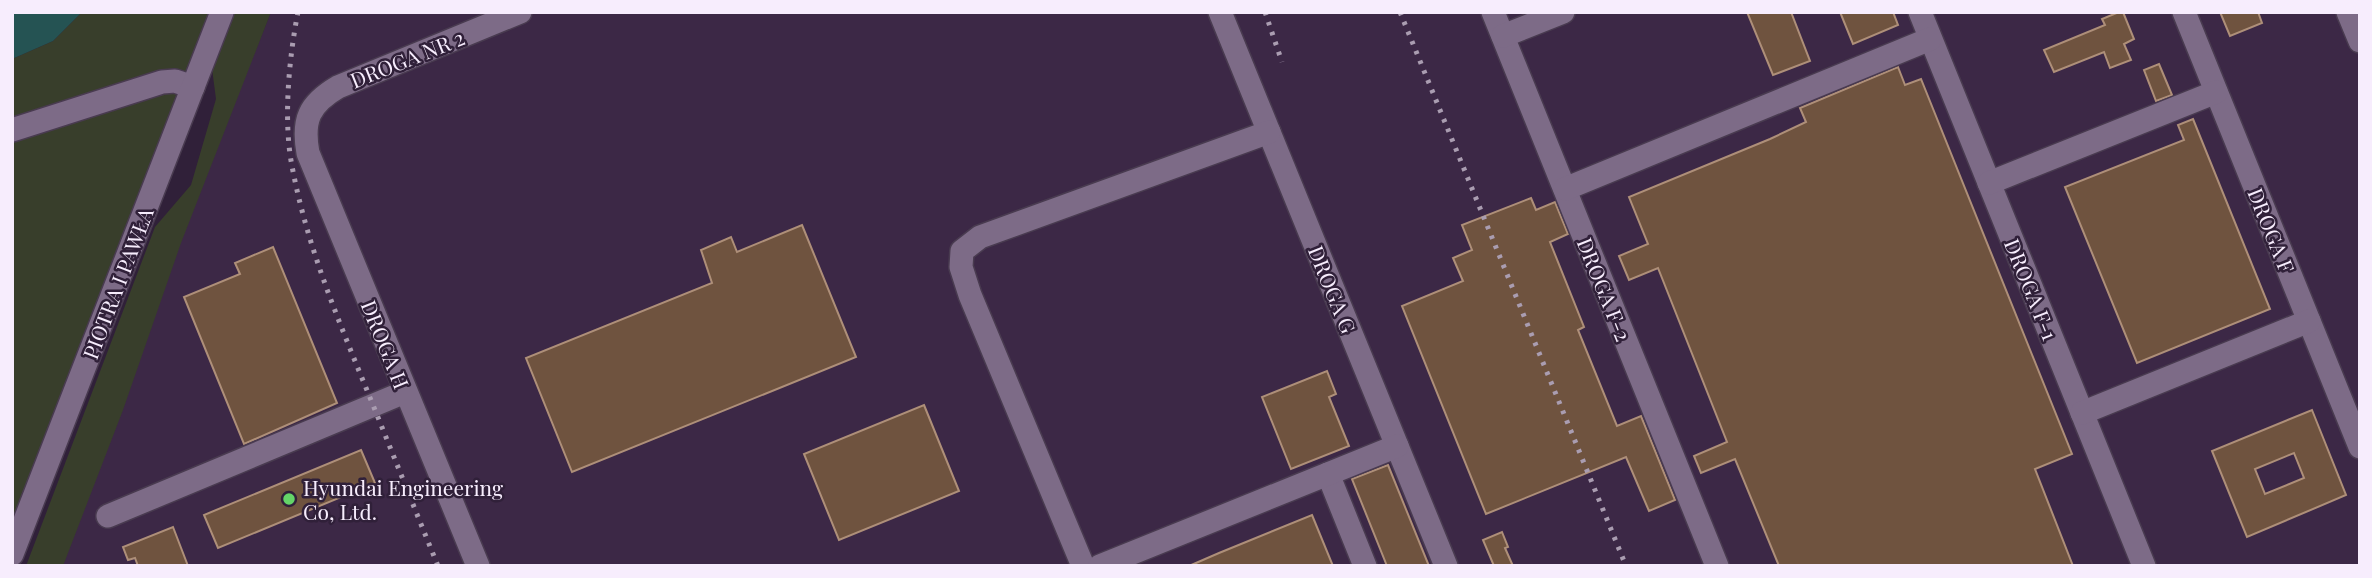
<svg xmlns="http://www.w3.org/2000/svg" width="2372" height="578" viewBox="0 0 2372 578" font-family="'Playfair Display',serif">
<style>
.built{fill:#3c2846}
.green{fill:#383e2b}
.water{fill:#255353}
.building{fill:#6f533f;stroke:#ae8f79;stroke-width:2;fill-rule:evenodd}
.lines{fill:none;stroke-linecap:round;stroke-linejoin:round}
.minor-casing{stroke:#493b50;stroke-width:26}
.minor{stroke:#7d6b87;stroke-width:23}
.rail{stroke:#aa9db1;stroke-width:5;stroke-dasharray:3.5 7;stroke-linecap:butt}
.poi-dot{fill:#64d468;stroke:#302039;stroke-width:2.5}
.labels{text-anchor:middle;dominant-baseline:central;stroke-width:5;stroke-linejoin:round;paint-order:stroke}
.street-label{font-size:21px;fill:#f7edfd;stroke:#302039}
.poi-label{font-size:21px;fill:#f7edfd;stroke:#302039;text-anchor:start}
</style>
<rect width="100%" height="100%" fill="#302039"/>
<path class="built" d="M271,12H2360V566H47Z"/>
<g class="green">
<path d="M82,12H210L12,528V59L53,41Z"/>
<path d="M231,12H271L181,243L123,410L63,566H26L155,227L191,185L216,99L211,61Z"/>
</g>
<path class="water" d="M12,12H82L53,41L12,59Z"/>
<g class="building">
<path d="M1747,12H1791L1810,61L1773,75Z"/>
<path d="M1840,12H1893L1898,25L1853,44Z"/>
<path d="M2119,12H2123L2134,39L2124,44L2131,60L2110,68L2104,52L2054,72L2044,50L2105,25L2102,19Z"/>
<path d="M2220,12H2258L2262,23L2230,36Z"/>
<path d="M2159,64L2172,95L2156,101L2144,70Z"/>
<path d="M1898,67L1905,85L1921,79L2072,454L2035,469L2073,566H1779L1735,459L1701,473L1694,456L1727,442L1658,268L1629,280L1619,256L1648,244L1629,197L1770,139L1806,122L1800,108Z"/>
<path d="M2193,119L2270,309L2137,363L2065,187L2184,140L2178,125Z"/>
<path d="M1531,198L1536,210L1555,202L1568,234L1550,242L1584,327L1578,330L1617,426L1641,416L1675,500L1649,511L1626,457L1486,514L1402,306L1463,281L1453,258L1472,250L1462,225Z"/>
<path d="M802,225L856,357L572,472L526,358L712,283L701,250L731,237L737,252Z"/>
<path d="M273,247L337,403L244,444L184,297L240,274L235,263Z"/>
<path d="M1327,371L1336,394L1329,397L1349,446L1291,469L1262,397Z"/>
<path d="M924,405L959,491L839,540L804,454Z"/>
<path d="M2312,410L2346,495L2247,537L2212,451ZM2294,453L2304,478L2265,494L2255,469Z"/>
<path d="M361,450L375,483L218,548L204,515Z"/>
<path d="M1388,465L1429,566H1387L1352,479Z"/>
<path d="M1312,515L1333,566H1189L1219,553Z"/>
<path d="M173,527L188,566H138L135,558L128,560L123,547Z"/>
<path d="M1502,532L1508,547L1505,548L1513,566H1494L1483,540Z"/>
</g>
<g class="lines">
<defs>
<g id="minor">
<path d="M1220,12L1446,566"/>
<path d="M1493,12L1717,566"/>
<path d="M1920,12L2144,566"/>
<path d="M2184,12L2360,447"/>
<path d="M2348,12L2360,41"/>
<path d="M1503,36L1563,12"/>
<path d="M12,130L162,82L175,81L193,87"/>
<path d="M1989,183L2216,92"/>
<path d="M1565,189L1930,39"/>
<path d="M2082,413L2309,321"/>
<path d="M1328,474L1365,566"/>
<path d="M108,516L405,392"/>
<path d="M12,554L222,12"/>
<path d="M478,566L308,153C302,120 309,104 338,87L520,12"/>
<path d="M1083,566L970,295L961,267L962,251L980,237L1269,132"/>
<path d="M1100,566L1397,446"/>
</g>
</defs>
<use href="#minor" class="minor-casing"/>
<use href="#minor" class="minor"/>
<g class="rail">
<path d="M298,12C289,57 283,121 292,166C306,242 335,312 364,383C389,444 413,505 438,566"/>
<path d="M1265,12L1282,62"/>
<path d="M1400,12L1626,566"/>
</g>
</g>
<circle class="poi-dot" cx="289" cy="499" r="7"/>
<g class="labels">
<g class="street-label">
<text transform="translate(407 58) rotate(-22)">DROGA NR 2</text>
<text transform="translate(2272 230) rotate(68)">DROGA F</text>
<text transform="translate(117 283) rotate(-69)">PIOTRA I PAWŁA</text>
<text transform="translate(1333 289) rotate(68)">DROGA G</text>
<text transform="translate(1605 289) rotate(68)">DROGA F-2</text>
<text transform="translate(2032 289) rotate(68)">DROGA F-1</text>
<text transform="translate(386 344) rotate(68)">DROGA H</text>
</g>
<g class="poi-label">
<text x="303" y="487">Hyundai Engineering<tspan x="303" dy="24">Co, Ltd.</tspan></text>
</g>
</g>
<rect width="2372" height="578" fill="none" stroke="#f7edfd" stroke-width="28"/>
</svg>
